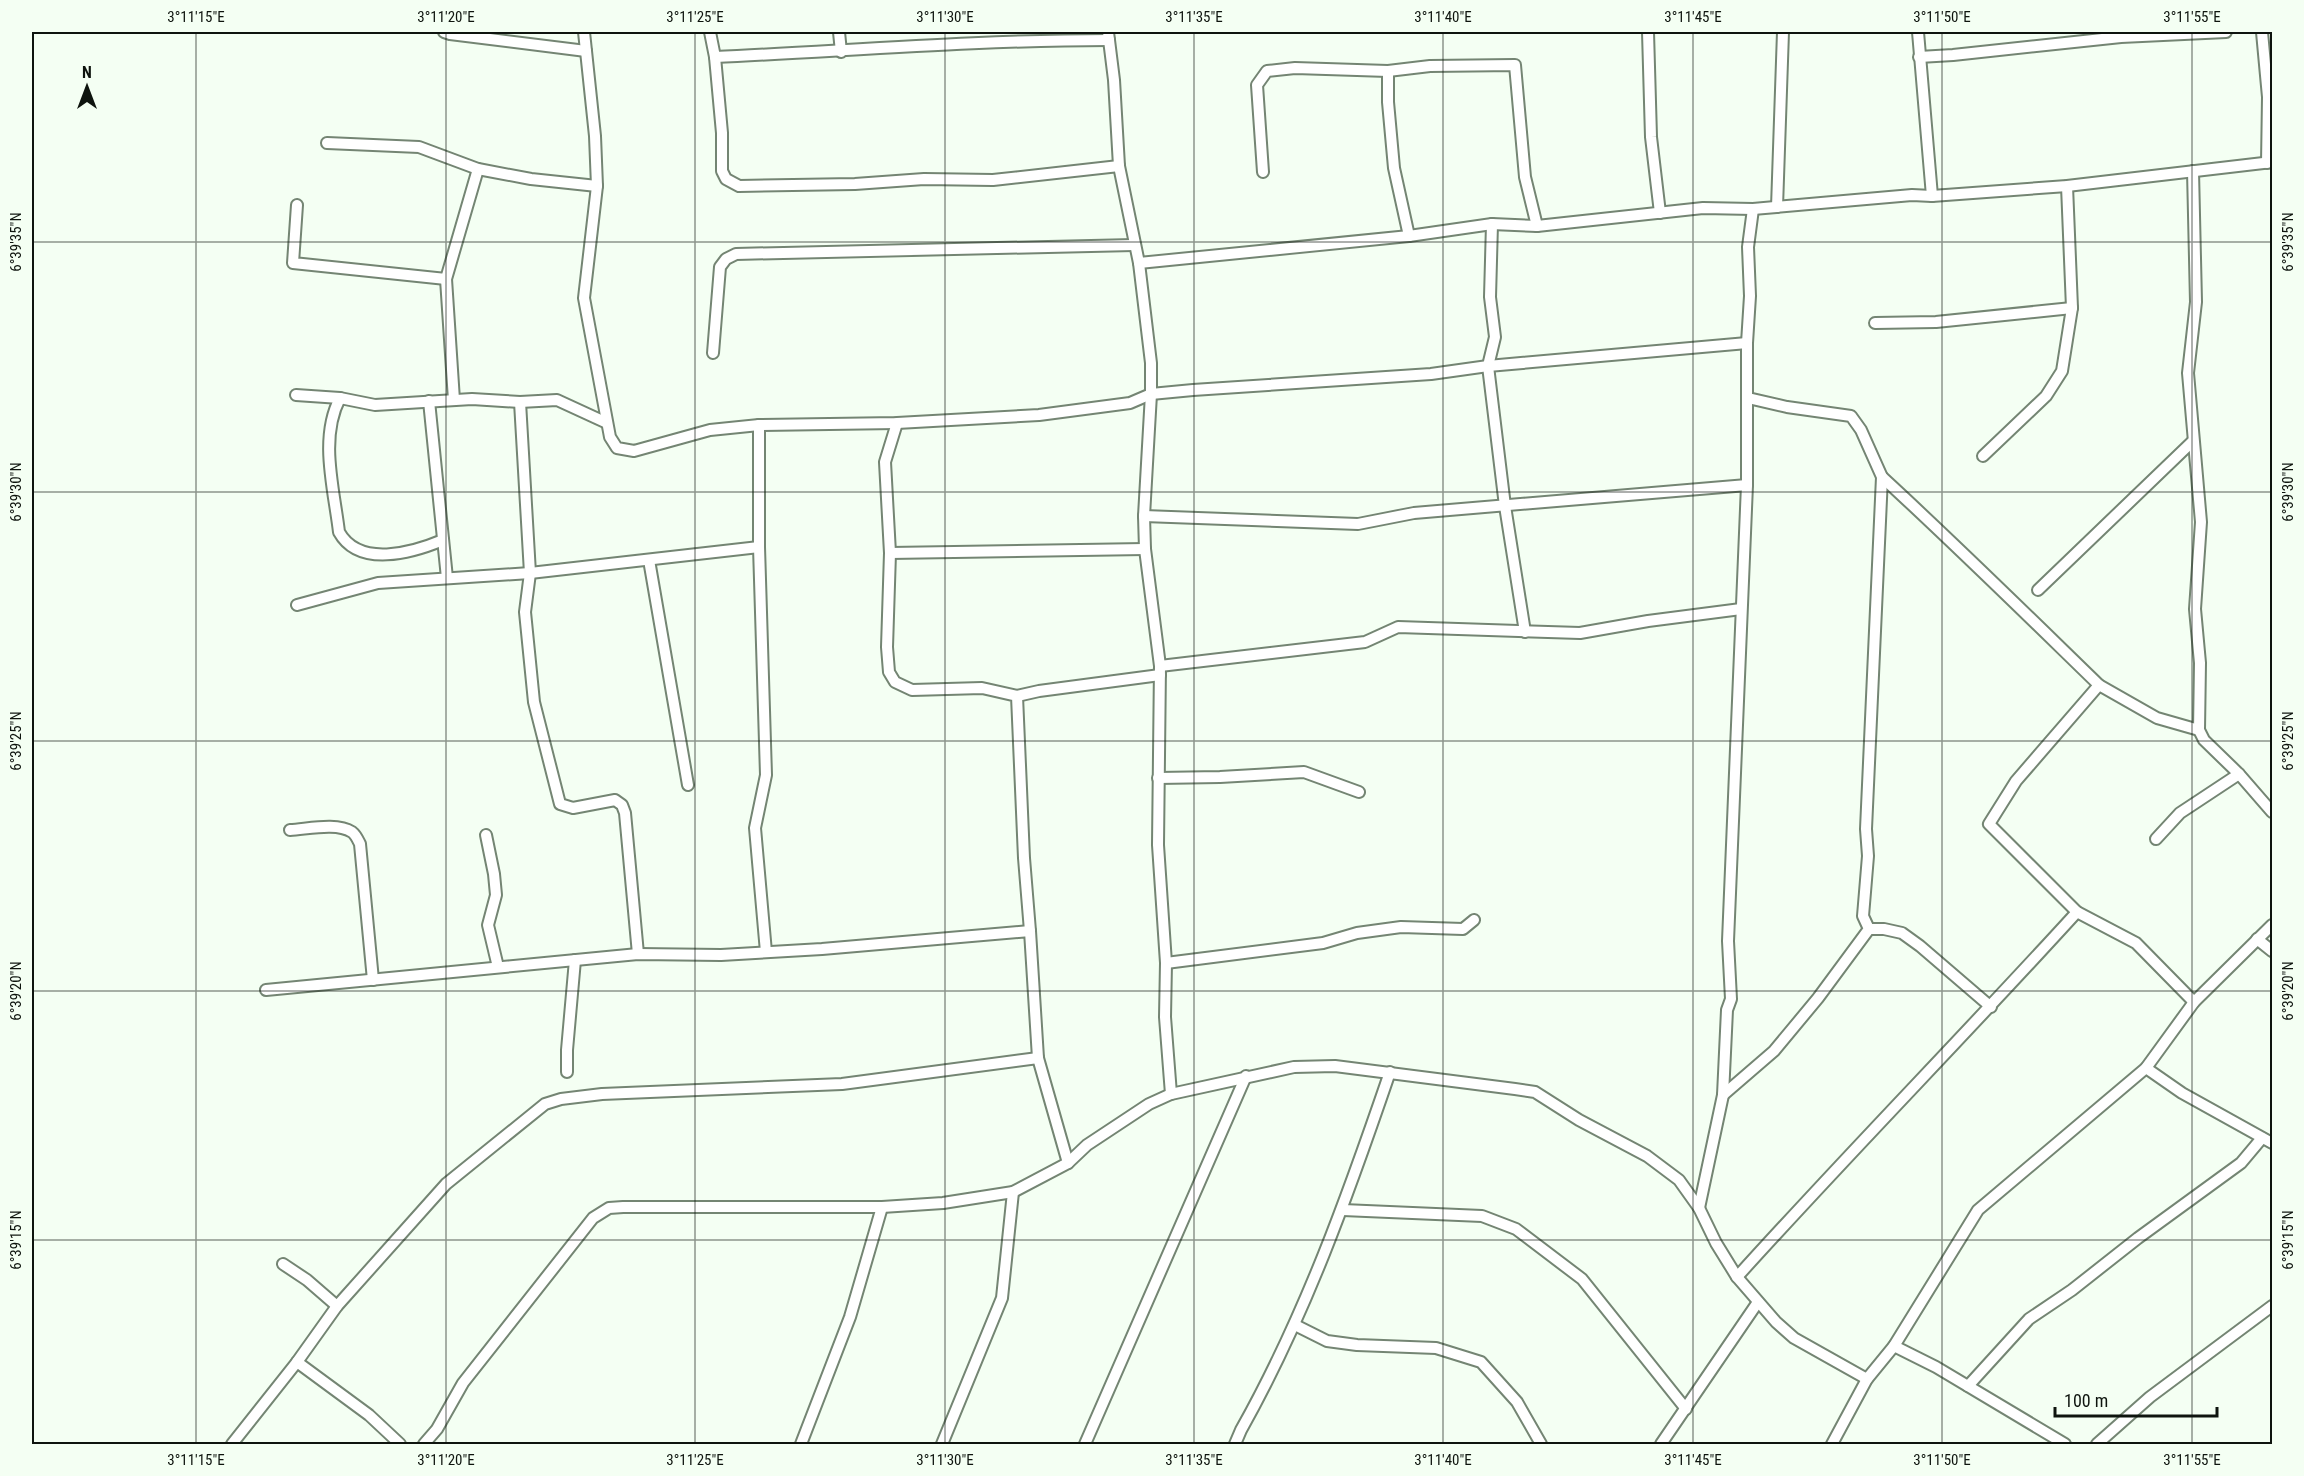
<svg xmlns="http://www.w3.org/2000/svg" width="2304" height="1476" viewBox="0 0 2304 1476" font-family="'Roboto Condensed',sans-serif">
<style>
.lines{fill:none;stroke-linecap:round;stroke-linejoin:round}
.minor-casing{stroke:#748573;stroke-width:14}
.minor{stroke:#fff;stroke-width:10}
.ticks{fill:none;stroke:#0e140e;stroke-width:1.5;stroke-opacity:0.45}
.neatline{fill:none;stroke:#0e140e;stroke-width:2}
.ticks-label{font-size:15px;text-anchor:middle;fill:#0e140e}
</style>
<rect width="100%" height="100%" fill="#f4fff3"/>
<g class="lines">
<defs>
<g id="minor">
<path d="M444,32L450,34L586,51"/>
<path d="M584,32L595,136L597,186L584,298L610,437L617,448L634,451L710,430L759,425L897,423L1039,415L1130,403L1151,394L1193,390L1431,374L1488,366L1747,343"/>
<path d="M710,32L715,57C846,51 977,40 1109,40"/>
<path d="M839,32L841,52"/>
<path d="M1108,32L1114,80L1119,166L1139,263L1151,363V394L1144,516L1145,549L1160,666L1158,845L1166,963L1165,1017L1171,1094"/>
<path d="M1648,32L1651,137L1660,213"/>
<path d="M1918,32L1932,196"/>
<path d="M2262,32L2268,97L2267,163"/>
<path d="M715,57L722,133V171L726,179L739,186L855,184L924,179L993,180L1119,166"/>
<path d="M1919,57L1953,55L2121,37L2226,32"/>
<path d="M1388,71V102L1394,168L1409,236"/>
<path d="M327,143L419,147L478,169L531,179L597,186"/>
<path d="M2193,171L2196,302L2188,373L2201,522L2195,609L2200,663L2199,730L2204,740L2239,774L2272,812"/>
<path d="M1263,172L1257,85L1267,71L1295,68L1388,71L1430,66L1515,65L1525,177L1537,226"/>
<path d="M297,205L293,263L446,279"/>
<path d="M1777,207L1783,32"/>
<path d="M1492,224L1490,297L1495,337L1488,366L1505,506L1525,632"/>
<path d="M1139,263L1409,236L1492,224L1537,226L1703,208L1753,209L1912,195L1932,196L2067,186L2272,162"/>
<path d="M1875,323L1936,322L2072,308"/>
<path d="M713,353L720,267L726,259L736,254L1134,245"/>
<path d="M296,395L340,398L375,405L472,399L520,402L557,400L607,423"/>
<path d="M340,398C319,438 334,489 339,532C359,568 412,553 443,540"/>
<path d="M454,400L446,279L478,169"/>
<path d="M429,401L447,578"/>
<path d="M520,402L530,573L525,612L534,702L560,804L573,808L615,800L622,805L625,813L638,954"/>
<path d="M897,423L885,462L890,553L887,647L889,672L895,682L912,690L982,688L1017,696L1024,858L1030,931"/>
<path d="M759,425V547L766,775L755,828L766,952"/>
<path d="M1983,456L2046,396L2062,371L2072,308L2067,186"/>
<path d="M1882,477C1956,545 2027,615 2099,685"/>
<path d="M1144,516L1358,524L1414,513L1747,485"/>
<path d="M890,553L1145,549"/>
<path d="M649,560L688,785"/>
<path d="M2038,590L2193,441"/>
<path d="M297,605L378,583L530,573L759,547"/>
<path d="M1160,666L1365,642L1398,627L1580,633L1648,621L1741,609"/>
<path d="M1017,696L1039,691L1160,675"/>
<path d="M1158,778L1220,777L1304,772L1359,792"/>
<path d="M290,830C308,829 337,822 352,832C356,835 358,840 360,844L373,980"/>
<path d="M486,835L494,874L496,895L488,925L498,967"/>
<path d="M2156,839L2180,813L2239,774"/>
<path d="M1869,929H1884L1902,933L1920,946L1991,1007"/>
<path d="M2257,939L2272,951"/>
<path d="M1166,963L1323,943L1357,933L1401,927L1463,929L1474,920"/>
<path d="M266,990L638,954L721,955L822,949L1030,931L1038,1058L1068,1163"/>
<path d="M2194,1002L2136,943L2077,912L1989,824L2016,781L2099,685L2157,718L2199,730"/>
<path d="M2146,1068L2182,1093L2272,1143"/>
<path d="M567,1072V1050L575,960"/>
<path d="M1723,1095L1774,1051L1818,998L1869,929L1863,916L1868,856L1866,829L1882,477L1861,430L1851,416L1787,407L1748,398"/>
<path d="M1699,1208L1723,1095L1727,1010L1731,999L1728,941L1747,485V343L1750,296L1748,247L1753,209"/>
<path d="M1343,1210L1482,1216L1516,1229L1582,1279L1686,1409"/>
<path d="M283,1264L307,1280L337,1306"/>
<path d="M1737,1277C1848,1154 1965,1035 2077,912"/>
<path d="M1295,1325L1327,1341L1357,1345L1436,1348L1481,1362L1517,1402L1541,1444"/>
<path d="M1894,1346L1936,1367L2065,1444"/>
<path d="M297,1362L369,1415L400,1444"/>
<path d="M1968,1386L2029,1319L2072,1290L2138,1238L2241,1163L2262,1138"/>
<path d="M232,1444L297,1362L337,1306L446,1184L545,1104L561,1099L602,1094L842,1084L1038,1058"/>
<path d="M424,1444L437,1429L463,1383L593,1218L609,1208L623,1207H882L943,1203L1013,1192L1068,1163L1087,1145L1149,1104L1171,1094L1294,1067L1335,1066L1515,1089L1535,1092L1579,1120L1647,1156L1679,1180L1699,1208L1716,1243L1737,1277L1776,1322L1794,1338L1867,1379"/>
<path d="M801,1444L850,1317L882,1207"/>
<path d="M942,1444L1002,1298L1013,1192"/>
<path d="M1085,1444L1246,1076"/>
<path d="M1235,1444L1241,1430C1305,1316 1348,1195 1390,1072"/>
<path d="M1661,1444L1758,1302"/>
<path d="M1832,1444L1867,1379L1894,1346L1978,1210L2146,1068L2194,1002L2272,925"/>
<path d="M2097,1444L2150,1397L2272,1306"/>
</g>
</defs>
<use href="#minor" class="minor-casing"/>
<use href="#minor" class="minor"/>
</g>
<path class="ticks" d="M196,32V1444M446,32V1444M695,32V1444M945,32V1444M1194,32V1444M1443,32V1444M1693,32V1444M1942,32V1444M2192,32V1444M32,242H2272M32,492H2272M32,741H2272M32,991H2272M32,1240H2272"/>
<rect width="2304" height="1476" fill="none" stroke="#f4fff3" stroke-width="66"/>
<g transform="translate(87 87)" stroke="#f4fff3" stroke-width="4.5" paint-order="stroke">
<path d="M0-4.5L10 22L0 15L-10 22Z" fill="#0e140e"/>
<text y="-9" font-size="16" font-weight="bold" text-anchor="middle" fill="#0e140e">N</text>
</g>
<path d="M2055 1407v9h162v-9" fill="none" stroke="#0e140e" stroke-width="3"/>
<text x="2064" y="1407" font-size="18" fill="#0e140e" stroke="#f4fff3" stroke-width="4.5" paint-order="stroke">100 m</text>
<rect x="33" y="33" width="2238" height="1410" class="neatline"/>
<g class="ticks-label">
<text x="196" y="22">3°11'15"E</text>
<text x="446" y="22">3°11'20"E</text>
<text x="695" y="22">3°11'25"E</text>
<text x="945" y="22">3°11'30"E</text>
<text x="1194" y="22">3°11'35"E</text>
<text x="1443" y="22">3°11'40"E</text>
<text x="1693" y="22">3°11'45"E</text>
<text x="1942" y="22">3°11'50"E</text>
<text x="2192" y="22">3°11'55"E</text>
<text transform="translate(16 242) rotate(-90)" y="5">6°39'35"N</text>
<text transform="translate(2288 242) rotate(-90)" y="5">6°39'35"N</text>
<text transform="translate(16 492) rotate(-90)" y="5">6°39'30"N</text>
<text transform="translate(2288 492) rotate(-90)" y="5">6°39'30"N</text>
<text transform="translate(16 741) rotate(-90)" y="5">6°39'25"N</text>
<text transform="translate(2288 741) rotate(-90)" y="5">6°39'25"N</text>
<text transform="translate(16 991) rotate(-90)" y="5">6°39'20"N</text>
<text transform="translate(2288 991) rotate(-90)" y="5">6°39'20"N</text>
<text transform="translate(16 1240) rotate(-90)" y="5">6°39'15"N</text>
<text transform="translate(2288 1240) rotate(-90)" y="5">6°39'15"N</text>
<text x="196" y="1465">3°11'15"E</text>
<text x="446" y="1465">3°11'20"E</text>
<text x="695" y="1465">3°11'25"E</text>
<text x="945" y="1465">3°11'30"E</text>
<text x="1194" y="1465">3°11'35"E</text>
<text x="1443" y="1465">3°11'40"E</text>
<text x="1693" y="1465">3°11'45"E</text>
<text x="1942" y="1465">3°11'50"E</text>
<text x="2192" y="1465">3°11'55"E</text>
</g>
</svg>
